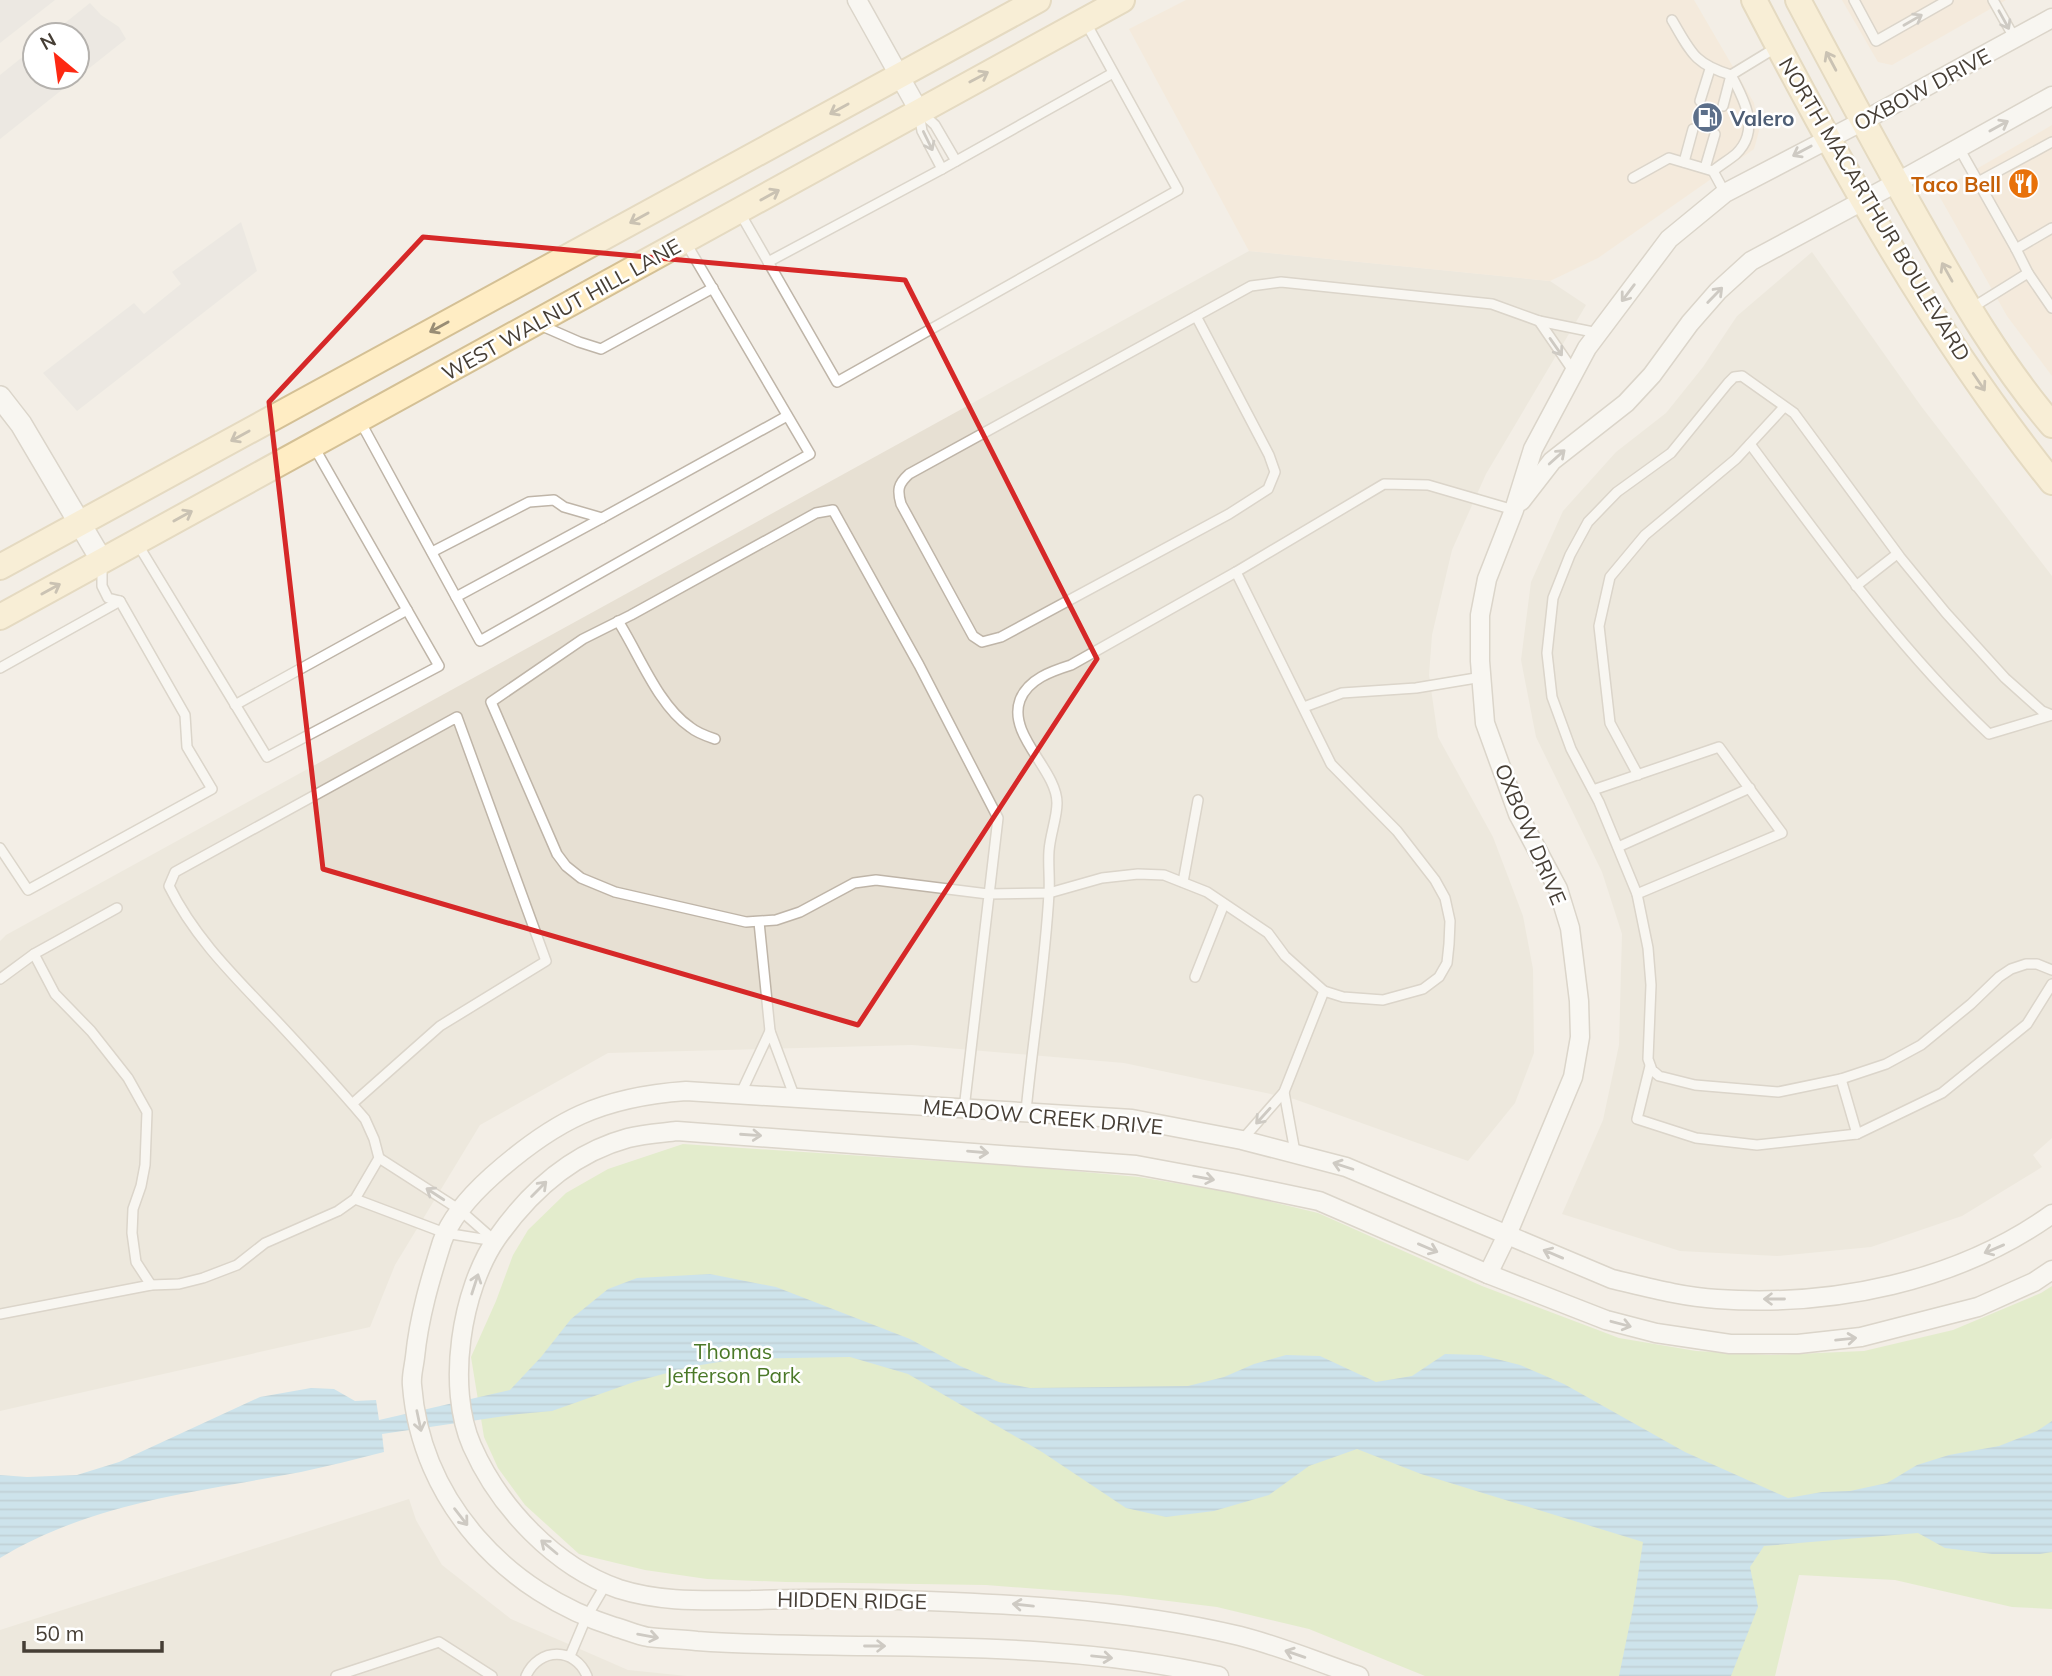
<svg xmlns="http://www.w3.org/2000/svg" width="2052" height="1676" viewBox="0 0 2052 1676" font-family="Mulish,sans-serif">
<style>
.residential{fill:#e7e0d3}
.commercial{fill:#f6e4d0}
.park{fill:#d1e8ad}
.parking{fill:#e4e1de}
.water{fill:url(#water-rules)}
.lines{fill:none;stroke-linecap:round;stroke-linejoin:round}
.service-casing{stroke:#bfb5a8;stroke-width:12}
.minor-casing{stroke:#bfb5a8;stroke-width:21}
.tertiary-casing{stroke:#bfb5a8;stroke-width:24}
.secondary-casing{stroke:#d4c095;stroke-width:28}
.service{stroke:#fff;stroke-width:9}
.minor{stroke:#fff;stroke-width:18}
.tertiary{stroke:#fff;stroke-width:21}
.secondary{stroke:#ffedc4;stroke-width:24}
.oneway{stroke:#a29e9a}
.oneway2{stroke:#998d75}
.marked{fill:none;stroke:#d62828;stroke-width:5;stroke-linejoin:round}
.labels{text-anchor:middle;dominant-baseline:central;stroke-width:5;stroke-linejoin:round;paint-order:stroke}
.street-label{font-size:21px;fill:#463e35;stroke:#fff}
.service-label{font-size:21px;font-weight:bold;fill:#4e5e75;stroke:#fff;text-anchor:start}
.food-label{font-size:21px;font-weight:bold;fill:#c56008;stroke:#fff;text-anchor:end}
.park-label{font-size:21px;fill:#4a7827;stroke:#fff}
</style>
<defs>
<pattern id="water-rules" width="6" height="5" patternUnits="userSpaceOnUse" patternTransform="scale(1.75)"><rect width="6" height="5" fill="#a1d5f1"/><path d="M0 2.5h6" fill="none" stroke="#85aec4"/></pattern>
</defs>
<rect width="100%" height="100%" fill="#f3eee6"/>
<g class="residential">
<path d="M1249,251L1550,281L1586,305L1486,474L1452,550L1432,635L1429,675L1438,737L1493,837L1523,916L1533,969L1534,1053L1515,1103L1468,1161L1294,1099L1124,1063L912,1045L608,1053L480,1125L395,1265L370,1327L0,1411V941L6,935Z"/>
<path d="M1812,252L1921,406L2052,576V1138L2033,1155L2042,1167L1962,1216L1871,1247L1777,1256L1680,1251L1562,1214L1603,1120L1619,1045L1622,934L1602,872L1536,737L1521,660L1531,582L1563,511L1616,452L1666,413L1703,367L1737,316Z"/>
<path d="M409,1499L416,1520L442,1565L511,1619L628,1670L687,1676H0V1630Z"/>
</g>
<g class="commercial">
<path d="M1186,0H1694L1754,103L1759,131L1754,149L1598,258L1550,281L1249,251L1129,29Z"/>
<path d="M1842,0H2006L1892,65L1878,62Z"/>
<path d="M2052,125V376L2007,316L1937,192Z"/>
</g>
<path class="park" d="M683,1144L1029,1167L1139,1177L1234,1193L1318,1213L1482,1286L1619,1338L1696,1351L1771,1355L1864,1351L1953,1330L2041,1293L2052,1286V1609L2012,1607L1895,1580L1799,1575L1775,1676H1425L1309,1629L1217,1607L1120,1595L986,1585L786,1582L707,1579L645,1570L579,1554L525,1505L498,1468L484,1437L471,1357L496,1301L513,1255L528,1230L566,1193L608,1169Z"/>
<g class="parking">
<path d="M0,0H55L0,43Z"/>
<path d="M90,3L101,15L119,27L126,39L0,139V75L35,47V77H77V35H50Z"/>
<path d="M241,222L257,271L77,411L43,373L134,303L144,314L181,284L172,272Z"/>
</g>
<path class="water" d="M710,1274L776,1287L910,1339L960,1366L999,1382L1030,1388L1188,1386L1224,1377L1254,1364L1286,1355L1320,1356L1376,1382L1412,1376L1445,1354L1481,1355L1520,1365L1564,1384L1685,1452L1788,1498L1822,1492L1850,1491L1887,1483L1917,1465L1949,1455L1999,1446L2037,1431L2052,1421V1552L2040,1554H1992L1945,1548L1918,1533L1764,1546L1750,1567L1758,1607L1731,1676H1619L1633,1608L1643,1542L1421,1474L1357,1449L1309,1466L1269,1495L1214,1511L1166,1517L1126,1508L1042,1452L908,1374L850,1357L737,1359L689,1367L634,1382L552,1411L519,1414L382,1434L384,1452C356,1459 329,1466 301,1472C197,1492 93,1502 0,1558V1475L27,1477L77,1475L119,1462L260,1397L311,1388L334,1389L355,1401L376,1400L379,1420L510,1390L541,1357L571,1319L608,1289L637,1278Z"/>
<g class="lines">
<defs>
<g id="service">
<path d="M1854,0L1876,41L1948,0"/>
<path d="M1993,0L2015,39"/>
<path d="M1672,20C1691,52 1694,64 1731,75C1744,99 1761,130 1736,154C1729,160 1720,165 1713,171L1725,193"/>
<path d="M1700,101L1710,69"/>
<path d="M1723,106L1731,75L1777,47"/>
<path d="M919,113L922,131L942,169"/>
<path d="M923,114L935,125L956,161"/>
<path d="M1959,148L2016,249L2052,228"/>
<path d="M1684,162L1693,129"/>
<path d="M1705,168L1715,134"/>
<path d="M1633,178L1669,158L1713,171"/>
<path d="M1978,182L2052,142"/>
<path d="M740,213L837,382L1178,190L1086,23"/>
<path d="M2016,249L2028,273"/>
<path d="M768,262L942,169L1113,73"/>
<path d="M1970,309L2028,273L2052,308"/>
<path d="M1196,316L1269,455L1275,472L1268,489L1229,514L1001,637L982,642L973,636L901,504C897,490 898,484 909,474L1251,286L1281,282L1492,304L1539,321L1598,333"/>
<path d="M1539,321L1574,372"/>
<path d="M540,325L579,342L601,349L713,288"/>
<path d="M360,421L480,641L810,454L686,243"/>
<path d="M1750,444C1825,545 1898,648 1989,734L2052,715"/>
<path d="M137,543L267,757L439,666L314,447"/>
<path d="M432,552L529,502L554,500L564,507L602,518L787,416"/>
<path d="M1856,586L1897,554"/>
<path d="M456,597L602,518"/>
<path d="M618,621C639,654 658,705 690,727C697,733 706,736 715,739"/>
<path d="M0,668L120,601"/>
<path d="M235,705L407,610"/>
<path d="M1304,707L1342,693L1416,688L1482,677"/>
<path d="M2052,715L2042,711L2005,678L1946,613L1900,557L1794,413L1742,376L1734,377L1728,383L1671,453L1617,492L1588,522L1570,555L1553,598L1547,653L1552,697L1571,749L1599,802L1637,894L1648,948L1651,985L1648,1059L1652,1070L1659,1076L1695,1085L1778,1092L1841,1079L1886,1064L1921,1045L1971,1004L1999,977L2011,969L2026,964H2037L2052,970"/>
<path d="M1638,775L1610,723L1599,626L1610,577L1645,535L1736,459L1784,407"/>
<path d="M1593,790L1719,747L1782,833L1637,894"/>
<path d="M1618,847L1750,788"/>
<path d="M0,848L28,890L212,789L187,747L185,715L120,601L108,598L102,586V563"/>
<path d="M1183,882L1198,800"/>
<path d="M759,922L770,1031"/>
<path d="M34,954L55,994L91,1031L128,1078L147,1112L145,1165L141,1186L133,1209L132,1233L136,1262L151,1285"/>
<path d="M1195,977L1224,904"/>
<path d="M0,979L34,954L117,908"/>
<path d="M1650,1066L1637,1119L1696,1138L1757,1145L1857,1134L1942,1093L2027,1024L2052,984"/>
<path d="M1841,1079L1857,1134"/>
<path d="M1284,1092L1295,1152"/>
<path d="M741,1093L770,1031L795,1098"/>
<path d="M964,1109L998,818L919,665L833,510L816,513L631,615L583,639L491,702L557,854L566,866L581,878L615,892L746,922L776,920L800,912L854,883L876,880L988,894L1049,893L1102,878L1138,874L1164,875L1207,892L1268,933L1285,956L1324,991L1343,997L1383,1000L1423,989L1439,977L1447,963L1449,944L1450,921L1445,898L1435,880L1397,831L1331,764L1236,572"/>
<path d="M1026,1111C1033,1039 1045,966 1049,893C1050,879 1048,865 1049,851C1050,835 1057,818 1057,803C1057,770 1007,735 1020,700C1028,679 1052,671 1071,665L1236,572L1384,484L1428,485L1514,510"/>
<path d="M1242,1140L1284,1092L1324,991"/>
<path d="M379,1158L460,1210L494,1240"/>
<path d="M355,1199L445,1233L495,1241"/>
<path d="M0,1314L151,1285L179,1284L203,1278L237,1265L265,1243L338,1211L355,1199L379,1158L374,1139L365,1119C335,1084 303,1049 272,1016C233,975 194,937 169,886L175,872L457,717L546,961L440,1026L352,1104"/>
<path d="M570,1656L586,1618L606,1584"/>
<path d="M336,1676L439,1642L492,1676"/>
<path d="M526,1676C539,1647 575,1647 587,1676"/>
</g>
<g id="minor">
<path d="M857,0L919,111"/>
<path d="M1521,501L1552,461L1626,403L1652,375L1690,323L1718,291L1751,261L1896,183L2052,96"/>
<path d="M1488,1274L1507,1235L1573,1077L1580,1037L1579,1001L1570,928L1558,889L1518,814L1485,723L1480,661V615L1487,579L1514,510L1533,449L1587,348L1669,239L1725,193L1863,121L2052,18"/>
<path d="M1219,1676C1103,1650 984,1647 865,1646C809,1645 753,1645 697,1641C681,1639 664,1639 648,1637C637,1635 626,1630 615,1627C507,1593 421,1502 412,1385C411,1376 414,1366 415,1357C419,1317 430,1280 442,1242C451,1216 472,1194 492,1176C555,1120 601,1097 686,1091L1132,1119L1242,1140L1346,1167L1612,1279C1646,1287 1682,1297 1717,1299C1832,1307 1957,1282 2052,1214"/>
<path d="M1359,1676C1320,1663 1280,1646 1240,1636C1119,1607 994,1603 870,1599C831,1598 791,1599 751,1600C707,1600 663,1603 619,1589C555,1567 499,1507 472,1446C446,1387 461,1290 497,1238C530,1191 573,1153 628,1138C644,1134 661,1133 677,1131L1136,1165L1233,1183L1319,1201L1488,1274L1606,1320L1656,1333L1730,1344H1798L1861,1337L1978,1307L2034,1282L2052,1270"/>
</g>
<path id="tertiary" d="M0,397L21,424L102,561"/>
<g id="secondary">
<path d="M1754,0C1841,167 1934,335 2052,482"/>
<path d="M1798,0C1839,77 1880,154 1923,229C1962,298 2001,365 2052,425"/>
<path d="M0,567L1038,0"/>
<path d="M0,617L1122,0"/>
</g>
</defs>
<use href="#service" class="service-casing"/>
<use href="#minor" class="minor-casing"/>
<use href="#tertiary" class="tertiary-casing"/>
<use href="#secondary" class="secondary-casing"/>
<use href="#service" class="service"/>
<use href="#minor" class="minor"/>
<use href="#tertiary" class="tertiary"/>
<use href="#secondary" class="secondary"/>
</g>
<defs><path id="oneway-shaft" d="M-6 0H5M1.5-3L5.5 0L1.5 3" fill="none" stroke-width="1.6" stroke-linecap="round" stroke-linejoin="round" transform="scale(1.75)"/></defs>
<g class="oneway">
<use href="#oneway-shaft" transform="translate(1913 20) rotate(-30)"/>
<use href="#oneway-shaft" transform="translate(2004 20) rotate(61)"/>
<use href="#oneway-shaft" transform="translate(1999 126) rotate(-29)"/>
<use href="#oneway-shaft" transform="translate(928 141) rotate(64)"/>
<use href="#oneway-shaft" transform="translate(1802 151) rotate(152)"/>
<use href="#oneway-shaft" transform="translate(1628 293) rotate(127)"/>
<use href="#oneway-shaft" transform="translate(1715 295) rotate(-46)"/>
<use href="#oneway-shaft" transform="translate(1556 347) rotate(55)"/>
<use href="#oneway-shaft" transform="translate(1557 457) rotate(-42)"/>
<use href="#oneway-shaft" transform="translate(1263 1116) rotate(132)"/>
<use href="#oneway-shaft" transform="translate(751 1135) rotate(4)"/>
<use href="#oneway-shaft" transform="translate(978 1152) rotate(5)"/>
<use href="#oneway-shaft" transform="translate(1343 1166) rotate(-162)"/>
<use href="#oneway-shaft" transform="translate(1204 1178) rotate(10)"/>
<use href="#oneway-shaft" transform="translate(539 1189) rotate(-45)"/>
<use href="#oneway-shaft" transform="translate(435 1194) rotate(-147)"/>
<use href="#oneway-shaft" transform="translate(1428 1248) rotate(23)"/>
<use href="#oneway-shaft" transform="translate(1994 1249) rotate(157)"/>
<use href="#oneway-shaft" transform="translate(1553 1254) rotate(-157)"/>
<use href="#oneway-shaft" transform="translate(475 1284) rotate(-72)"/>
<use href="#oneway-shaft" transform="translate(1774 1299) rotate(-180)"/>
<use href="#oneway-shaft" transform="translate(1621 1324) rotate(15)"/>
<use href="#oneway-shaft" transform="translate(1846 1339) rotate(-6)"/>
<use href="#oneway-shaft" transform="translate(419 1421) rotate(78)"/>
<use href="#oneway-shaft" transform="translate(461 1517) rotate(52)"/>
<use href="#oneway-shaft" transform="translate(549 1547) rotate(-140)"/>
<use href="#oneway-shaft" transform="translate(1023 1605) rotate(-174)"/>
<use href="#oneway-shaft" transform="translate(648 1636) rotate(10)"/>
<use href="#oneway-shaft" transform="translate(875 1646)"/>
<use href="#oneway-shaft" transform="translate(1295 1654) rotate(-161)"/>
<use href="#oneway-shaft" transform="translate(1102 1657) rotate(6)"/>
</g>
<g class="oneway2">
<use href="#oneway-shaft" transform="translate(1831 61) rotate(-118)"/>
<use href="#oneway-shaft" transform="translate(979 77) rotate(-28)"/>
<use href="#oneway-shaft" transform="translate(839 109) rotate(151)"/>
<use href="#oneway-shaft" transform="translate(770 195) rotate(-29)"/>
<use href="#oneway-shaft" transform="translate(639 218) rotate(151)"/>
<use href="#oneway-shaft" transform="translate(1947 272) rotate(-119)"/>
<use href="#oneway-shaft" transform="translate(439 327) rotate(151)"/>
<use href="#oneway-shaft" transform="translate(1979 382) rotate(56)"/>
<use href="#oneway-shaft" transform="translate(240 436) rotate(151)"/>
<use href="#oneway-shaft" transform="translate(183 516) rotate(-29)"/>
<use href="#oneway-shaft" transform="translate(51 589) rotate(-29)"/>
</g>
<path d="M0 0H2052V1676H0ZM423,237L905,280L1097,659L858,1025L323,869L269,402Z" fill="#f3eee6" fill-opacity=".55" fill-rule="evenodd"/>
<path class="marked" d="M423,237L905,280L1097,659L858,1025L323,869L269,402Z"/>
<defs>
<symbol id="fuel-disc" viewBox="-11 -11 22 22"><circle r="9.5" fill="#5c6f8a" stroke="#fff"/><path d="M-5.5-6h7V0h2V4h1.3V-2.5L3-4.5l.8-.8L6-3V5H2.5V1h-1V6h-7ZM-4.2-4.7v3.2H.2V-4.7Z" fill="#fff"/></symbol>
<symbol id="restaurant-disc" viewBox="-11 -11 22 22"><circle r="9.5" fill="#e8710a" stroke="#fff"/><path d="M-5-6h1v4h1v-4h1v4h1v-4h1v5L-1.5 .5V6h-2V.5L-5-1ZM5-6V6H3V1.5H1.5Q1.5-4 5-6Z" fill="#fff"/></symbol>
</defs>
<g fill-rule="evenodd">
<use href="#fuel-disc" x="1690" y="100" width="35" height="35"/>
<use href="#restaurant-disc" x="2006" y="166" width="35" height="35"/>
</g>
<g class="labels">
<g class="street-label">
<text transform="translate(1922 89) rotate(-28)">OXBOW DRIVE</text>
<text transform="translate(1875 209) rotate(59)">NORTH MACARTHUR BOULEVARD</text>
<text transform="translate(561 309) rotate(-29)">WEST WALNUT HILL LANE</text>
<text transform="translate(1531 834) rotate(67)">OXBOW DRIVE</text>
<text transform="translate(1043 1116) rotate(5)">MEADOW CREEK DRIVE</text>
<text transform="translate(852 1600) rotate(1)">HIDDEN RIDGE</text>
</g>
<g class="service-label">
<text x="1730" y="118">Valero</text>
</g>
<g class="food-label">
<text x="2001" y="184">Taco Bell</text>
</g>
<g class="park-label">
<text x="733" y="1351">Thomas<tspan x="733" dy="24">Jefferson Park</tspan></text>
</g>
</g>
<g transform="translate(56 56) rotate(331)"><circle r="33" fill="#ffffff" stroke="#b5b2ae" stroke-width="2"/>
<path d="M0-5L12 26L0 18L-12 26Z" fill="#fd2913"/>
<text y="-10" font-size="19" font-weight="bold" text-anchor="middle" fill="#463e35">N</text>
</g>
<path d="M24 1641v10h138v-10" fill="none" stroke="#463e35" stroke-width="3.5"/>
<text x="35" y="1641" font-size="21" fill="#463e35" stroke="#ffffff" stroke-width="5" paint-order="stroke">50 m</text>
</svg>
